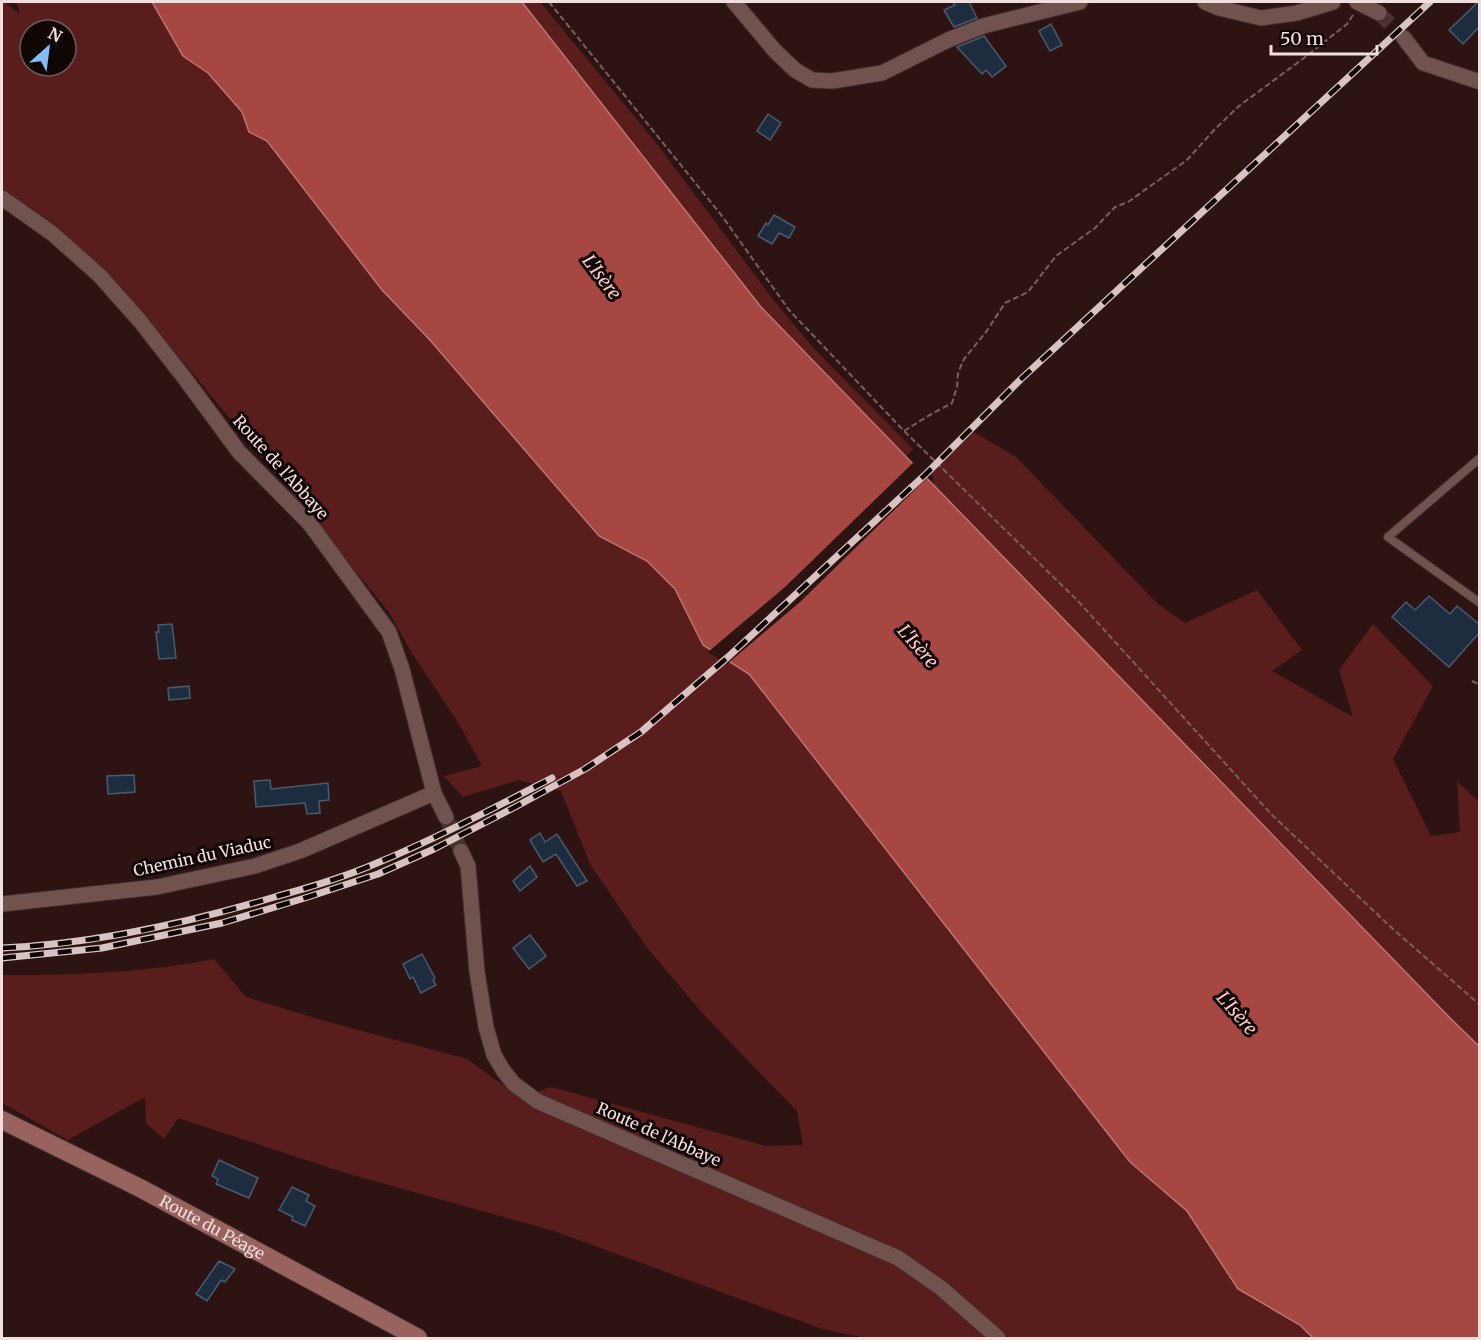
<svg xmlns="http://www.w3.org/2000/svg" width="1481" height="1340" viewBox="0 0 1481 1340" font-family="Merriweather,serif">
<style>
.green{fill:#591e1b;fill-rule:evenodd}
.water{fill:#a64742;stroke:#bc7570;stroke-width:1.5}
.pier{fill:#2d1412}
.building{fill:#1d2d3f;stroke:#4a5b70;stroke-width:1.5}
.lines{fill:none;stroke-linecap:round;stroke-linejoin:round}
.street-tunnel{stroke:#4a3230;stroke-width:15;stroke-dasharray:15 8;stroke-linecap:butt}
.lane-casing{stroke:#402e2e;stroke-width:10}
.street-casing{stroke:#402e2e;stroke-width:17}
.secondary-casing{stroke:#402e2e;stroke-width:20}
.path{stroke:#77615f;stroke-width:2;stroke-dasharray:6 3;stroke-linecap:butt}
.lane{stroke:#70524f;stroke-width:8}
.street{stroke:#70524f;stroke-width:15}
.secondary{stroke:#98625d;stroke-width:18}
.rail-casing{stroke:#d7c4c2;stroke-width:7}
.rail{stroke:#0e0504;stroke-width:4.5;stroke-dasharray:14;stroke-linecap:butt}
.labels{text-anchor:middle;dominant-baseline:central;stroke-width:6;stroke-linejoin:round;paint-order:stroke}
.street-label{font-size:16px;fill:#f1dfdd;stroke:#0e0504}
.water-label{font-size:18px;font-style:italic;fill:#fec8c2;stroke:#0e0504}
</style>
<rect width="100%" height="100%" fill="#2d1412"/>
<g class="green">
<path d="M2,2H4L20,14L16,2H152L183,56L208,73L242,112L249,132L267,141L382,290L429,339L599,536L647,561L675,589L703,645L749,674L1130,1162L1187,1211L1238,1288L1300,1325L1313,1338H866L822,1329L554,1231L349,1174L178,1118L164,1139L146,1123L145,1097L68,1140L2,1103V975C72,975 144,973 214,959L246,997L325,1021L467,1059L521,1098L551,1087L766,1146L803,1145L797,1111L703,1014L645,945L590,864L561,791L519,780L463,797L444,776L482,766L459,724L410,650L389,612L143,313L60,228L2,188ZM30,30H66V66H30Z"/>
<path d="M522,2H540L657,144L775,302L816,351L913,449L906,456L761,307Z"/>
<path d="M974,432L1016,457L1158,604L1185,623L1257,590L1302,650L1272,671L1353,717L1339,670L1373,624L1433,686L1393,759L1431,836L1460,832L1457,781L1479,802V1046L1452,1020L934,486L932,471Z"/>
</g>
<path class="water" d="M152,2H522L761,307L1452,1020L1479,1046V1338H1313L1300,1325L1238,1289L1187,1211L1130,1162L749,674L703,645L675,589L647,561L599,536L429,339L382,290L267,141L249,132L242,112L208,73L183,56Z"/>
<path class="pier" d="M915,461L929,476L800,602L727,664L708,652L785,587Z"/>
<g class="building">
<path d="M953,2H969L977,18L954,27L944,10L955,5Z"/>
<path d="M1478,2H1479V27L1463,44L1449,30Z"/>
<path d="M1051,24L1062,45L1050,51L1039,31Z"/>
<path d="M984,36L1006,66L992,77L986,70L982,74L957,47Z"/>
<path d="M768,114L781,123L770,140L757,131Z"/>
<path d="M774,215L795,227L789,238L779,233L772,244L758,236L766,223L768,225Z"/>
<path d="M1429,596L1450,614L1457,606L1479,624V633L1449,667L1392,617L1406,602L1415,610Z"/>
<path d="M172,624L176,658L159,659L156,632H159L158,625Z"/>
<path d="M189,686L190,698L169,700L168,688Z"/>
<path d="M134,775L135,792L108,794L107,776Z"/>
<path d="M270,780L271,789L328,783L329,800L319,801L320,813L307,814L305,803L256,807L254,781Z"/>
<path d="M540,833L545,842L557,834L587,881L577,886L556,854L543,862L530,840Z"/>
<path d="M530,866L537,877L520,891L513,881Z"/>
<path d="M530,935L546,956L529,969L513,948Z"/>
<path d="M422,954L435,978L433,980L436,985L421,993L413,977L410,979L403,964Z"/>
<path d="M219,1160L258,1178L249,1198L216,1184L218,1179L212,1176Z"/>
<path d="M292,1187L309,1195L306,1201L315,1206L305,1226L292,1220L293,1217L279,1210Z"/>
<path d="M219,1261L235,1269L225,1282L221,1280L207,1301L196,1294Z"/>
</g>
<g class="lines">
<g class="street-tunnel">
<path d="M1379,13L1404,38"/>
<path d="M446,817L461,851"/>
</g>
<defs>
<path id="lane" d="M1480,458L1388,537L1480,603"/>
<g id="street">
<path d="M734,2L775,51L795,70L812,80L832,81L882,73L948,40L983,26L1080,2"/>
<path d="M1205,2L1219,8L1261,18L1297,13L1333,2"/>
<path d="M1357,2L1379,13"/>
<path d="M1404,38L1423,63L1480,82"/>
<path d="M2,198L53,234L100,276L140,321L186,380L239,452L310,524L389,632L402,669L434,793L446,817"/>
<path d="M461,851L468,866L477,972L486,1027L494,1055L503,1070L513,1083L537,1101L898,1258L941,1288L998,1338"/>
<path d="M2,904L157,887L255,866L300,851L434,793"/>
</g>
<g id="secondary">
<path id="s1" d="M2,1120L140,1188L418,1338"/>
</g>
</defs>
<use href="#lane" class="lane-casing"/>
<use href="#street" class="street-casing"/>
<use href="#secondary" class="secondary-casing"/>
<g class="path">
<path d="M549,2L722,216L789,310L904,431L1078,601L1271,814L1394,930L1480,1005"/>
<path d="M904,431L928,416L952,403L957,387L958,373L964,359L986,332L1005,303L1028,292L1056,256L1095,228L1115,207L1128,202L1187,160L1215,129L1239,106L1304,58L1347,24L1353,15"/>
<path d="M1472,681L1480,685"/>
</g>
<use href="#lane" class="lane"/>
<use href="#street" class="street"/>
<use href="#secondary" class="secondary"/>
<defs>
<g id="rail">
<path d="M2,948C95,944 188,923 278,896C311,887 345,877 377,863C437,838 494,808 552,778"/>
<path d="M2,958L102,948L222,923L308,897L378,874L434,849L517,806L585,769L641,732L728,657L928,472L1021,379L1430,2"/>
</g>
</defs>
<use href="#rail" class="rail-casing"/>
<use href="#rail" class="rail"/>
</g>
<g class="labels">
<g class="street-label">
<text transform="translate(281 467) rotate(48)">Route de l'Abbaye</text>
<text transform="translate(202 856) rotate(-12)">Chemin du Viaduc</text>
<text transform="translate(659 1134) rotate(24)">Route de l'Abbaye</text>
<text stroke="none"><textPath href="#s1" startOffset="236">Route du Péage</textPath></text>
</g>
<g class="water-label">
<text transform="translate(602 277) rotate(53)">L'Isère</text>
<text transform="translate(918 646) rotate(49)">L'Isère</text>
<text transform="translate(1237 1013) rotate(49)">L'Isère</text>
</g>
</g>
<rect width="1481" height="1340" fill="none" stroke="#f1dfdd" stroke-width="6"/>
<g transform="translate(48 48) rotate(28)"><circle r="28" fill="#0e0504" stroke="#695c5b" stroke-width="1.5"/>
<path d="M0-4.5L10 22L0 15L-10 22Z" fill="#86bbfb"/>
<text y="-9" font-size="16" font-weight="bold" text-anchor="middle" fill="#f1dfdd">N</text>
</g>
<path d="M1271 45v9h106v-9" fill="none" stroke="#f1dfdd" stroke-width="3"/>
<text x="1280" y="45" font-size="18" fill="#f1dfdd" stroke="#0e0504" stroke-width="4.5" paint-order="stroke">50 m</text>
</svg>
